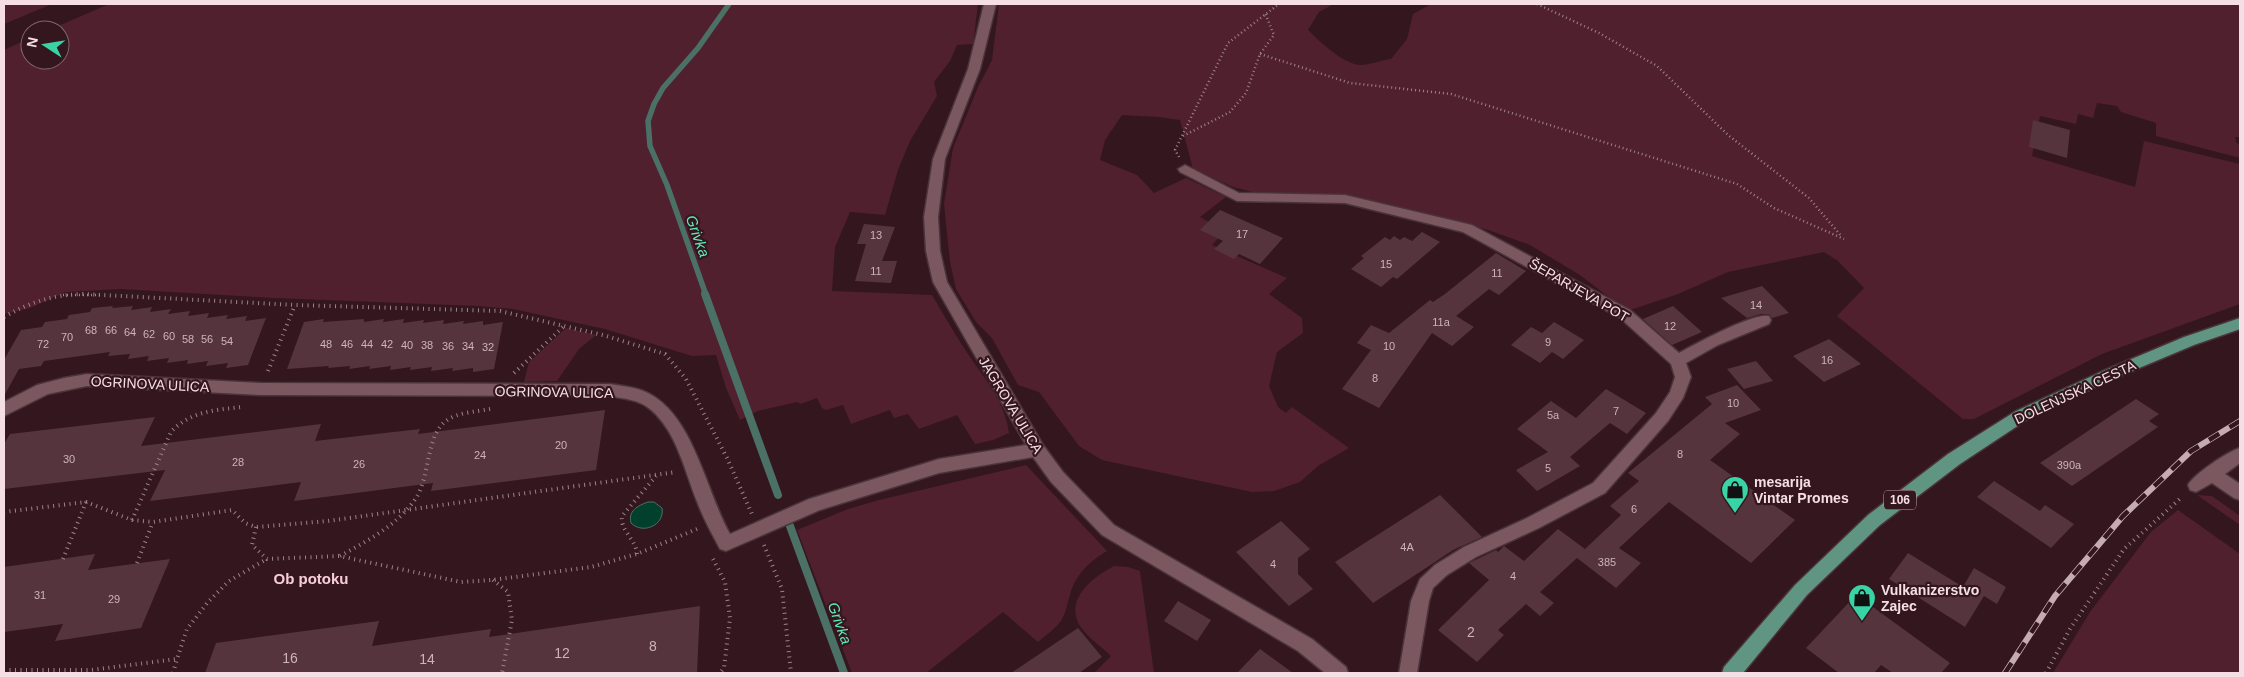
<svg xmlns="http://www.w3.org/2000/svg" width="2244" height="677" viewBox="0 0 2244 677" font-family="Helvetica,sans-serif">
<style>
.green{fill:#50202f}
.water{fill:#02402e;stroke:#4b7065}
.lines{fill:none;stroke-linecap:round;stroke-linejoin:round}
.stream-far1{stroke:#4b7065;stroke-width:5.5}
.stream{stroke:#4b7065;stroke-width:8}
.building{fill:#55343d}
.street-casing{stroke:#4a3339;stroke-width:3}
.primary-casing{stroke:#4a3339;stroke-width:3}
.path-far1{stroke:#9d838a;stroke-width:2.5;stroke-dasharray:1 3;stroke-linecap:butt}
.path{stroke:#9d838a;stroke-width:4;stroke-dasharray:1 4.5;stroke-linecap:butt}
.street{fill:#7b5760;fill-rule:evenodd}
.primary{fill:#5f9582;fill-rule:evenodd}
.rail-casing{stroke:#c4acb2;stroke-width:6}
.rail{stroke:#34161f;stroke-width:4.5;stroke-dasharray:12;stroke-linecap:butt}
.labels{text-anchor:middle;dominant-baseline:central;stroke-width:4.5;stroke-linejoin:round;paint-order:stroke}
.number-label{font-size:11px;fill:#cdb4ba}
.shield{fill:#34161f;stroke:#bba3a9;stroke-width:1}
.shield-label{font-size:12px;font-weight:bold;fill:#f5dfe4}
.street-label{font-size:14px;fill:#f5dfe4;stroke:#34161f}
.poi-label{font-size:14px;font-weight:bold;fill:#f5dfe4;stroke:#34161f;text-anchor:start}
.near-number-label{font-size:14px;fill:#cdb4ba}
.water-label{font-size:15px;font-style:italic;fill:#5eebbc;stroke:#34161f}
.neighbourhood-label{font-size:15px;font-weight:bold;fill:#f7cdd7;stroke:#34161f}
</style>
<rect width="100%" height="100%" fill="#34161f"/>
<g class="green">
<path d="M4,4H52L4,24Z"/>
<path d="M109,4H978L973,44L957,45L950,61L934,82L937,96L910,141L898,170L885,215L850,212L835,247L832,291L932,295C942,312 953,331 964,348C982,376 1005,400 1009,433L993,440L975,444L957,415L919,429L908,414L894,418L890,410L851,424L843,405L826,410L822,408L817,398L801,404L797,402L758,411L740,420L726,388L716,355L692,356L605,329L513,309L478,306L275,298L121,289L66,292L30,308L4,314V50L30,38V60H60V30H49Z"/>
<path d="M999,4H1334L1319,12L1308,30C1320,42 1342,63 1360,65C1369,65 1382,60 1391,59L1407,39L1413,14L1431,4H2240V137H2235L2236,142L2240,146V158L2156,136V123L2121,112L2117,106L2097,103L2093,118L2078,114L2076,124L2040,116L2032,156L2135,187L2144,141L2240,164V304L2102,354L1974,419H1963L1837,316L1864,288L1838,261L1824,252L1728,272L1678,294L1627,311L1580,275L1530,245L1488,230L1427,213L1378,202L1264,195L1233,187L1193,169L1180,120L1159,117L1122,115L1105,140L1100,160L1137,175L1154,193L1186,178L1226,197L1200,217L1225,231L1212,245L1287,278L1269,294L1302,318L1303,333L1277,352L1269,386L1278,407L1286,413L1292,407L1349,448L1318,466L1300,482L1274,491L1252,492L1102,460L1079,446L1039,392L1018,385L992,338L976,322L956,289L950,262L944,204L953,148L978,87L992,60Z"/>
<path d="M566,328L596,335L579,349L557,381L524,382L529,362Z"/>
<path d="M1026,465L1107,551C1090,561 1075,575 1070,595C1067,604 1066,613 1061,621C1055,629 1045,636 1038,642L1003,612L926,673H852L797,530L848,509L879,500Z"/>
<path d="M2197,495L2212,496L2240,516V525Z"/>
<path d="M2178,510L2240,554V673H2053L2090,612L2151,532Z"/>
<path d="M1114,566L1128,567L1140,571L1154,673H1095V672L1111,656C1102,647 1087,637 1080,626C1064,599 1093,577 1114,566Z"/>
</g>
<path class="water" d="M648,502H654L662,508C665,525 643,535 631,523C628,511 637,506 648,502Z"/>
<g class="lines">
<path class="stream-far1" d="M706,295L667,185L650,146L648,121L654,104L663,88L698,48L729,4"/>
<g class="stream">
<path d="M705,294L778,495"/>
<path d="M790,526L844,673"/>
</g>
</g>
<g class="building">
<path d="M2033,120L2070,130L2067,158L2029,147Z"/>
<path d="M1220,210L1283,238L1260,264L1239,254L1234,259L1214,249L1223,241L1200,230Z"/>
<path d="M864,224L895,227L882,261H897L891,283L855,281L866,244H857Z"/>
<path d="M1422,232L1440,242L1397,279L1393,277L1381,287L1351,269L1364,258L1361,256L1385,237L1390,240L1394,236L1400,240L1404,237L1412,241Z"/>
<path d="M1496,253L1526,271L1499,295L1489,289L1456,316L1474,327L1452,346L1432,333L1379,408L1342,389L1371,350L1357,343L1371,325L1389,333L1430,300L1433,302L1445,294Z"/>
<path d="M1762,286L1789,313L1772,318L1769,314H1761L1747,318L1721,298Z"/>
<path d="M113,306L112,308L133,306L131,310L152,307L150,312L171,309L168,314L190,311L188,316L209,313L207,318L228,315L226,319L247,316L245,321L266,318L248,365L226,368L228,363L206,366L208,361L187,364L188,360L167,363L169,358L147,361L149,356L128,359L130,354L108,356L110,352L44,361L41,366L19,369L4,396V360L21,330L42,327L45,322L67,319L69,315L90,312L92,308Z"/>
<path d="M1673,306L1702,332L1672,345L1643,319Z"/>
<path d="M324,319L323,322L364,319V322L384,319L383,322L404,319L403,323L424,320L423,323L444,320L443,324L464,321L463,324L483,321V325L503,322L494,369L473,372V368L452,371L453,368L431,371L432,367L410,370L411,367L390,370L391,366L369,369L370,366L349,369L350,366L328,368L329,366L287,369L304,322Z"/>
<path d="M1554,322L1584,340L1563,359L1552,352L1540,363L1511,345L1531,327L1542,333Z"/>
<path d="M1829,339L1861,364L1824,382L1793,356Z"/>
<path d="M1756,361L1773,381L1744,389L1727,369Z"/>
<path d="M1737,385L1761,410L1725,423L1740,434L1710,460L1795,520L1751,563L1669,502L1619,548L1641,563L1616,588L1577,558L1540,592L1554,603L1540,616L1526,604L1498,630L1504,635L1477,662L1438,630L1489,580L1469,563L1496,550L1498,552L1504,546L1524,561L1558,529L1585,549L1621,515L1610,506L1639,481L1628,473L1712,404L1705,397Z"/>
<path d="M1606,389L1646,413L1627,434L1610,423L1570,457L1580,466L1537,491L1516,470L1548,452L1517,429L1551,401L1576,418Z"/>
<path d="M2136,399L2159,414L2149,421L2158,427L2072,486L2040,463Z"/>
<path d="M605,410L596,470L431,491L433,483L294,501L301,482L150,501L165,470L4,489V444L10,434L155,417L141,446L321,424L315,441L420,429L418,434Z"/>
<path d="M1994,481L2040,511L2045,505L2074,524L2051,548L1977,497Z"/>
<path d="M1440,495L1482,537L1453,550L1373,603L1335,562Z"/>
<path d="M1281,521L1310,549L1298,558V574L1313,589L1289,606L1236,552Z"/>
<path d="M1908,553L1963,587L1974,568L2006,587L1997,604L1984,596L1965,627L1889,579Z"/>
<path d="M95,554L88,570L170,559L141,628L55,641L63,624L4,632V567Z"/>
<path d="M1856,595L1877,610L1950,663L1941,673H1893L1881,665L1874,673H1839L1806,648Z"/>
<path d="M1178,601L1211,620L1197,641L1164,621Z"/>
<path d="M700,606L697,673H205L216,643L379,621L372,646L491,629L489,637Z"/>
<path d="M1078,628L1102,657L1079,673H1011Z"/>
<path d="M1260,649L1293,673H1237Z"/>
</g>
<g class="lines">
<defs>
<g id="street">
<path d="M984,4H996L980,69L945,159L938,217L940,251L947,282L1043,445L1063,472L1114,525L1312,639L1346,667L1348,673H1325L1298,651L1102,535L1051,482L1033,457L939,473L820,510L726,551L720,549C712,534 704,520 698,504C685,473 677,431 650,409C638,399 624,399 610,396L261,395L87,386L48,394L4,416V402L37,385L64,378L87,374L261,383L610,384C622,386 636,387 648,393C694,416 706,492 730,534L809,499L939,459L1026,445L933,282L926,251L924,217L933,159L968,69Z"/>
<path d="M1185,165L1239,193L1345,195L1472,225L1630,310L1679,353C1695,344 1754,312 1769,316L1771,320L1769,324L1718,345L1686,363L1691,377L1683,398L1668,421L1605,493L1539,528L1476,557L1447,575L1433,588L1429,601L1417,673H1399L1411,601L1420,579L1435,565L1464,547L1527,518L1593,483L1656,413L1670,392L1675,377L1671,364L1620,318L1463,232L1345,203L1237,201L1180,172L1178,169Z"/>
<path d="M2240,448V463L2225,474L2240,484V500L2234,498L2212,483L2196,492L2190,490L2188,485C2193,475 2228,451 2240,448Z"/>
</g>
<path id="primary" d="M2240,318V329L2194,345L2113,379L2028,419L1960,464L1880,525L1807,595L1743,673H1722L1724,667L1795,585L1868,515L1948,454L2016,411L2103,371L2184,337Z"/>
</defs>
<use href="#street" class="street-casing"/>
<use href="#primary" class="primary-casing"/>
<g class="path-far1">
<path d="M1537,4L1599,33L1657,66L1728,135L1809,198L1842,237"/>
<path d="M1260,54L1350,83L1451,94L1737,184L1774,208L1844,239"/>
<path d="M1183,136L1230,112L1246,93L1260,54L1274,35L1265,13"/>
<path d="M1179,157L1175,150L1228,43L1279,4"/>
<path d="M63,295H101"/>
</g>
<g class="path">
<path d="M4,317C30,302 53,295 83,294L295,305L500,311L603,335L665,354L686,379L727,458L752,514"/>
<path d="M268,371L295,305"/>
<path d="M514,373L565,325"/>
<path d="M4,512L86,502L132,520L153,522L232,510L245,523L256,527L328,521L676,472"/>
<path d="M132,520L171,432C190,411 216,410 242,407"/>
<path d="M256,527L252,545L267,559L339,556L461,582L492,580L591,567L637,554L697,529"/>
<path d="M764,545L782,589L791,673"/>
<path d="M637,554C636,539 620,531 622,516L656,476"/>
<path d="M340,556C367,541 398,525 416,498C430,477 426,435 446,421C457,412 476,412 490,409"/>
<path d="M63,559L86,502"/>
<path d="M713,559L725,582L730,618L724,668L720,673"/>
<path d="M137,563L153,522"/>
<path d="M493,580L508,592L512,620L502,673"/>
<path d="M4,670H91L177,659L187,629L208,602L229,581L267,559"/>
<path d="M173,673L177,659"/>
<path d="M2046,673L2070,629L2124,549L2182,497"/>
</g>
<use href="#street" class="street"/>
<use href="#primary" class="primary"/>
<defs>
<path id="rail" d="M2005,673L2055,596L2123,516L2191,451L2240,421"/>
</defs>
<use href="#rail" class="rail-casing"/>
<use href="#rail" class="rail"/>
</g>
<defs>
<symbol id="shop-pin" viewBox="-11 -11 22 30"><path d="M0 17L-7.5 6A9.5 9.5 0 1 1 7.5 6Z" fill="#39d4a5" stroke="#34161f"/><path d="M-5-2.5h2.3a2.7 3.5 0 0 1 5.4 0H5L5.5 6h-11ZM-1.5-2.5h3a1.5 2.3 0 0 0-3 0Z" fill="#111"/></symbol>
</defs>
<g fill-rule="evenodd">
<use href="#shop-pin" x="1719" y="474" width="32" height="43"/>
<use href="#shop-pin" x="1846" y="582" width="32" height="43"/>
</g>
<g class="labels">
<g class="number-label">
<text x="1242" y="234">17</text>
<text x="876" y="235">13</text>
<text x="1386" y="264">15</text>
<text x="876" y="271">11</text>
<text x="1497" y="273">11</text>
<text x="1756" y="305">14</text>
<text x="1441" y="322">11a</text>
<text x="1670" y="326">12</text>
<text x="91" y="330">68</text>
<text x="111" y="330">66</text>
<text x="130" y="332">64</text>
<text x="149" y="334">62</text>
<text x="169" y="336">60</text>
<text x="67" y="337">70</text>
<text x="188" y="339">58</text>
<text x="207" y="339">56</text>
<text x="227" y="341">54</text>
<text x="1548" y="342">9</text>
<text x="43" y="344">72</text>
<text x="326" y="344">48</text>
<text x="347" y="344">46</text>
<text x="367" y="344">44</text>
<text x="387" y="344">42</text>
<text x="407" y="345">40</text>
<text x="427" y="345">38</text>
<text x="448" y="346">36</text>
<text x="468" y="346">34</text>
<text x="1389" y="346">10</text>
<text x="488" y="347">32</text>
<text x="1827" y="360">16</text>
<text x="1375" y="378">8</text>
<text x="1733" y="403">10</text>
<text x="1616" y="411">7</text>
<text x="1553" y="415">5a</text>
<text x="561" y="445">20</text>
<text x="1680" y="454">8</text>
<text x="480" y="455">24</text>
<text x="69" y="459">30</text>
<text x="238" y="462">28</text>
<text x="359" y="464">26</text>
<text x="2069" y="465">390a</text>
<text x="1548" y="468">5</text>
<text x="1634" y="509">6</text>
<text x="1407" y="547">4A</text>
<text x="1607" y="562">385</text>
<text x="1273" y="564">4</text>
<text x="1513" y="576">4</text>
<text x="40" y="595">31</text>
<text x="114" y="599">29</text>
</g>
<rect class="shield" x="1884" y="490.5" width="32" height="19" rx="4"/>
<g class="shield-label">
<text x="1900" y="500">106</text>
</g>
<g class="street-label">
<text transform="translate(1579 290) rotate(30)">ŠEPARJEVA POT</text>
<text transform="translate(150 384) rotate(3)">OGRINOVA ULICA</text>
<text transform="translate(554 392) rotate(1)">OGRINOVA ULICA</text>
<text transform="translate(2075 392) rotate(-25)">DOLENJSKA CESTA</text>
<text transform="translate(1011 405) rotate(59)">JAGROVA ULICA</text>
</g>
<g class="poi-label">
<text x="1754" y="482">mesarija<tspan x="1754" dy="16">Vintar Promes</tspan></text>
<text x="1881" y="590">Vulkanizerstvo<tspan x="1881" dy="16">Zajec</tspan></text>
</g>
<g class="near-number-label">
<text x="1471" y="632">2</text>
<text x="653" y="646">8</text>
<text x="562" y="653">12</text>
<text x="290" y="658">16</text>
<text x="427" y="659">14</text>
</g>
<g class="water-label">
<text transform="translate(698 236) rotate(70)">Grivka</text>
<text transform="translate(840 623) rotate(70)">Grivka</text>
</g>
<g class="neighbourhood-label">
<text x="311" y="578">Ob potoku</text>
</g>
</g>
<rect width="2244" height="677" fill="none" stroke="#f5dfe4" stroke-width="10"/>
<g transform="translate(45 45) rotate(282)"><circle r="24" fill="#34161f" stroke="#81666e"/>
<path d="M0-4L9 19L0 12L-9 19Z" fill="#39d4a5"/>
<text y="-8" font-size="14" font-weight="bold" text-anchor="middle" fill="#f5dfe4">N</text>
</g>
</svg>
